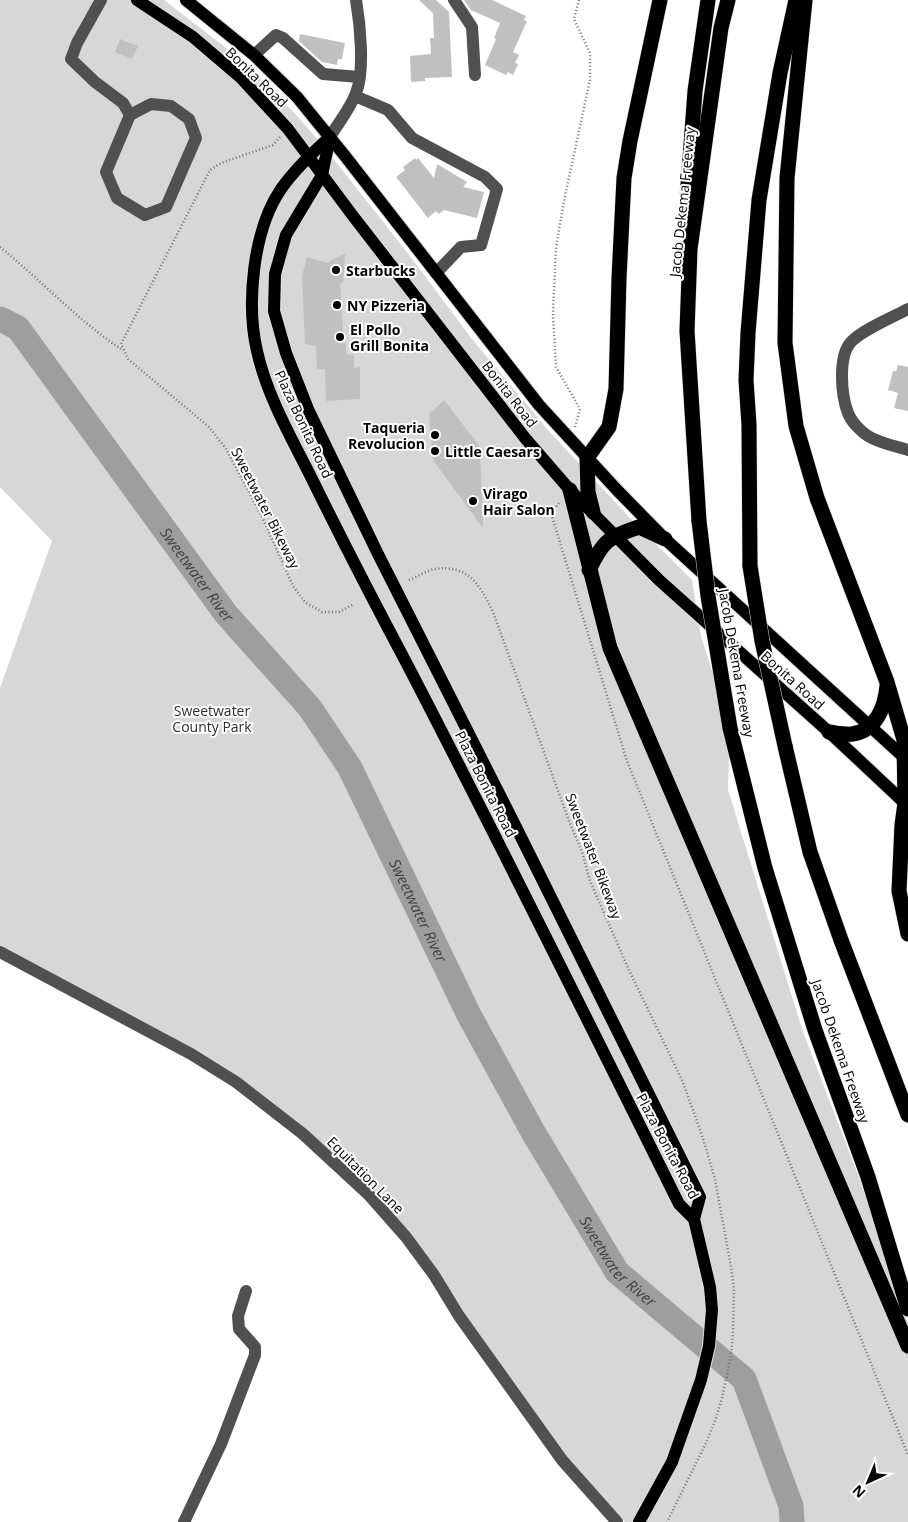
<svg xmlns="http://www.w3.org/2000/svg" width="908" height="1522" viewBox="0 0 908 1522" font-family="'Open Sans',sans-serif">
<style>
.green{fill:#d7d7d7}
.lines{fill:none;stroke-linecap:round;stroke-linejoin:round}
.river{stroke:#9e9e9e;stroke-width:25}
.building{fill:#c0c0c0}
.major-casing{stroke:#dbdbdb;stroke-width:14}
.highway-casing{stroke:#dbdbdb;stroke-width:16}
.path{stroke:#727272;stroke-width:2.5;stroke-dasharray:1 2.5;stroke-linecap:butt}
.minor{stroke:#505050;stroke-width:12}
.major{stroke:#000;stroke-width:12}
.highway{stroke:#000;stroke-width:15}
.highway-bridge-casing{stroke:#dbdbdb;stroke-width:16;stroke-linecap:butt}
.highway-bridge{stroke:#000;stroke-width:15}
.poi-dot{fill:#000;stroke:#fff;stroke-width:2}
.labels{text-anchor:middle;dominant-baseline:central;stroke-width:4;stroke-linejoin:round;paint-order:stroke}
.street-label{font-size:14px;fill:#000;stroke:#fff}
.poi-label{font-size:14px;font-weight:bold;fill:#000;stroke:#fff;text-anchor:start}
.park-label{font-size:14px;fill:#2e2e2e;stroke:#fff}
.water-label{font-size:15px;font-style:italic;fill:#3f3f3f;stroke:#fff}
</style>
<rect width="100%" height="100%" fill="#fff"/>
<path class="green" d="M0,0H164L221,44L256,74L296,115L321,143L410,256L472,339L548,430L629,517L692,580L701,636L730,728L728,790L803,1032L860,1180L908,1323V1522H625L562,1460L410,1242L264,1097L0,947V688L52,541L0,487Z"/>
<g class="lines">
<path class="river" id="s1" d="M0,319L18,328L226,614L310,708L350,768L469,1015L533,1132L617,1272L744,1379L791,1506L792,1522"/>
</g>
<g class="building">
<path d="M419,0H436L449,12L452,77L425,78V81L411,82L410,56L431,54L430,38H434L433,13Z"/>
<path d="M464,0H492L526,16L524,20L527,21L513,52L519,55L515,63L518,64L513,75L508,72L506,75L485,65L496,39L494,38L500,23L471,10Z"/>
<path d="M300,34L345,43L342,59H338L337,65L322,62L299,41Z"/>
<path d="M120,39L138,46L132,59L115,52Z"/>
<path d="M415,158L416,160L418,158L434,178L437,164L467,182L463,187L484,192L477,218L444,210L439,214L436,211L428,218L396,177L405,170L403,167Z"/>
<path d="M345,254L343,283H340L343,328L341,343H346V354L354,355V368L360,367V399L326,401L325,369H317L316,346L305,344L302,276L307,257L328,263L331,260Z"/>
<path d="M898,365L908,367V411L894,408L898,393L888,390L893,371H896Z"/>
<path d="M444,400L480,447L483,528L433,460L429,414Z"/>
</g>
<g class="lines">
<defs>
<g id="major">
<path d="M137,0L193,37L241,78L288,129L353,216L525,438L570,490L659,580L829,732L908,806"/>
<path d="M186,0L254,55L297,97L345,156L539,405L617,490L665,539L908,761"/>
<path d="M330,137L322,175L286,235L275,274L274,311L286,353L308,409L377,552L514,823L700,1197L694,1219L710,1287L712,1310L709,1346L701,1380L672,1462L639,1522"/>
<path d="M330,137C312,153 295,169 281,189C253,230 246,303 257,351C267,396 291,437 311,477C342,540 374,602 407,664C500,843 589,1023 679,1204L694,1219"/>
</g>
<g id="highway">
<path d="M805,0L787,178L785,343L796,426L817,498L887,682L904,740L905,803L902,825L899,891L908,934"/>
<path d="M686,212L695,91L708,0"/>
<path d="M570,490L610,648L908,1346"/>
<path d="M593,512L588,492L587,458L609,427L616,389L619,278L624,178L630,141L660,0"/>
<path d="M699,521L687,331L690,249L721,28L728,0"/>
<path d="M750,566L749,425L746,380L748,333L759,200L780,73L796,0"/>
<path d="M589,570C603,541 608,537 639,527L665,539"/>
<path d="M730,728L765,868L815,1030L868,1177L908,1309"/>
<path d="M829,732C836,733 845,735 852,734C876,731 885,707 887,686"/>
<path d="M785,746L810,852L841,940L908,1115"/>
</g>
</defs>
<use href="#major" class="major-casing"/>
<use href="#highway" class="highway-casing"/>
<g class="path">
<path d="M280,137L273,145L221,163L210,170L121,344L128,359L209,427L226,449L262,517L293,586L305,602L322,612H339L354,604"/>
<path d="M0,247C41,280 77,320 121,349"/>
<path d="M575,427L580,409L556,367L553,314L556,247L565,196L590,80V53L574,19L579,0"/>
<path d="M559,503L551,513L627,761L908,1455"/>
<path d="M409,580C417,577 427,570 435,569C469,564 481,587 493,612L569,821L582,852L590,881L629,970L682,1080L701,1132L715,1179L731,1267L734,1289L733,1333L731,1355L722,1398L715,1421L706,1443L667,1522"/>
</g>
<g class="minor">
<path d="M101,0L77,43L71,59L95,82L123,103L130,115"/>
<path d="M454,0L472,27L475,75"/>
<path d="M254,55L276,35L283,38L323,74L359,77"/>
<path d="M355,96L388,110L412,138L485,177L497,189L481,245L461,247L436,273"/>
<path d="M151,104L171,106L189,119L196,138L166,207L145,215L117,198L106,172L130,115Z"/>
<path d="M330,137C339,122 350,109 356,93C365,71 360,23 356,0"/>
<path d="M908,309C893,317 862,330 851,342C838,356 841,395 848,413C851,421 860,431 868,436C879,443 895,446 908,450"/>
<path d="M0,952L191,1054L236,1082L303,1134L368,1194L406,1237L434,1275L459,1316L562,1460L617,1522"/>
<path d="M184,1522L221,1444L255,1355V1347L239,1329L238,1316L246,1291"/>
</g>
<use href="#major" class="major"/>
<use href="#highway" class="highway"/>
<defs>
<g id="highway-bridge">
<path d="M699,521L708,596L730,728"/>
<path d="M750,566L762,641L785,746"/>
</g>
</defs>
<use href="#highway-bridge" class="highway-bridge-casing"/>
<use href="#highway-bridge" class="highway-bridge"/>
</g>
<g class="poi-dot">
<circle cx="336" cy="270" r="5"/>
<circle cx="337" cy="305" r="5"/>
<circle cx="340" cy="337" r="5"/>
<circle cx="435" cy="435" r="5"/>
<circle cx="435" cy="451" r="5"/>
<circle cx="473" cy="501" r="5"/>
</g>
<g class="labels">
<g class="street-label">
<text transform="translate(257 77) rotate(44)">Bonita Road</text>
<text transform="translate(682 202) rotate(-84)">Jacob Dekema Freeway</text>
<text transform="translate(510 394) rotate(52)">Bonita Road</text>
<text transform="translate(304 424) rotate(65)">Plaza Bonita Road</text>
<text transform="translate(266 508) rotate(63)">Sweetwater Bikeway</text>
<text transform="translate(737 663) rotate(80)">Jacob Dekema Freeway</text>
<text transform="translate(793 680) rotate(42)">Bonita Road</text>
<text transform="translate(486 784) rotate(63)">Plaza Bonita Road</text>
<text transform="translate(594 856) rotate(69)">Sweetwater Bikeway</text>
<text transform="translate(841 1051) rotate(71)">Jacob Dekema Freeway</text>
<text transform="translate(668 1146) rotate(62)">Plaza Bonita Road</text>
<text transform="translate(366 1175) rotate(45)">Equitation Lane</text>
</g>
<g class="poi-label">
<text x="346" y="270">Starbucks</text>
<text x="347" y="305">NY Pizzeria</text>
<text x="350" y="329">El Pollo<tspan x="350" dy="16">Grill Bonita</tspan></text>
<text x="425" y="427" text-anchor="end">Taqueria<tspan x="425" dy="16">Revolucion</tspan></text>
<text x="445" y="451">Little Caesars</text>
<text x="483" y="493">Virago<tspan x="483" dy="16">Hair Salon</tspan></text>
</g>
<g class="park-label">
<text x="212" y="710">Sweetwater<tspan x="212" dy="16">County Park</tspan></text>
</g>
<g class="water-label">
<text stroke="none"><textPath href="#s1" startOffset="325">Sweetwater River</textPath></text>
<text stroke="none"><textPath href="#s1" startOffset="730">Sweetwater River</textPath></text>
<text stroke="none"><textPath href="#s1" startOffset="1135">Sweetwater River</textPath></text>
</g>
</g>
<g transform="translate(868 1482) rotate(224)" stroke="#ffffff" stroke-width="4" paint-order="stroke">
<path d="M0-4L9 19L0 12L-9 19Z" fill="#000000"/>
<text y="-8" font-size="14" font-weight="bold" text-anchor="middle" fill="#000000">N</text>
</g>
</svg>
